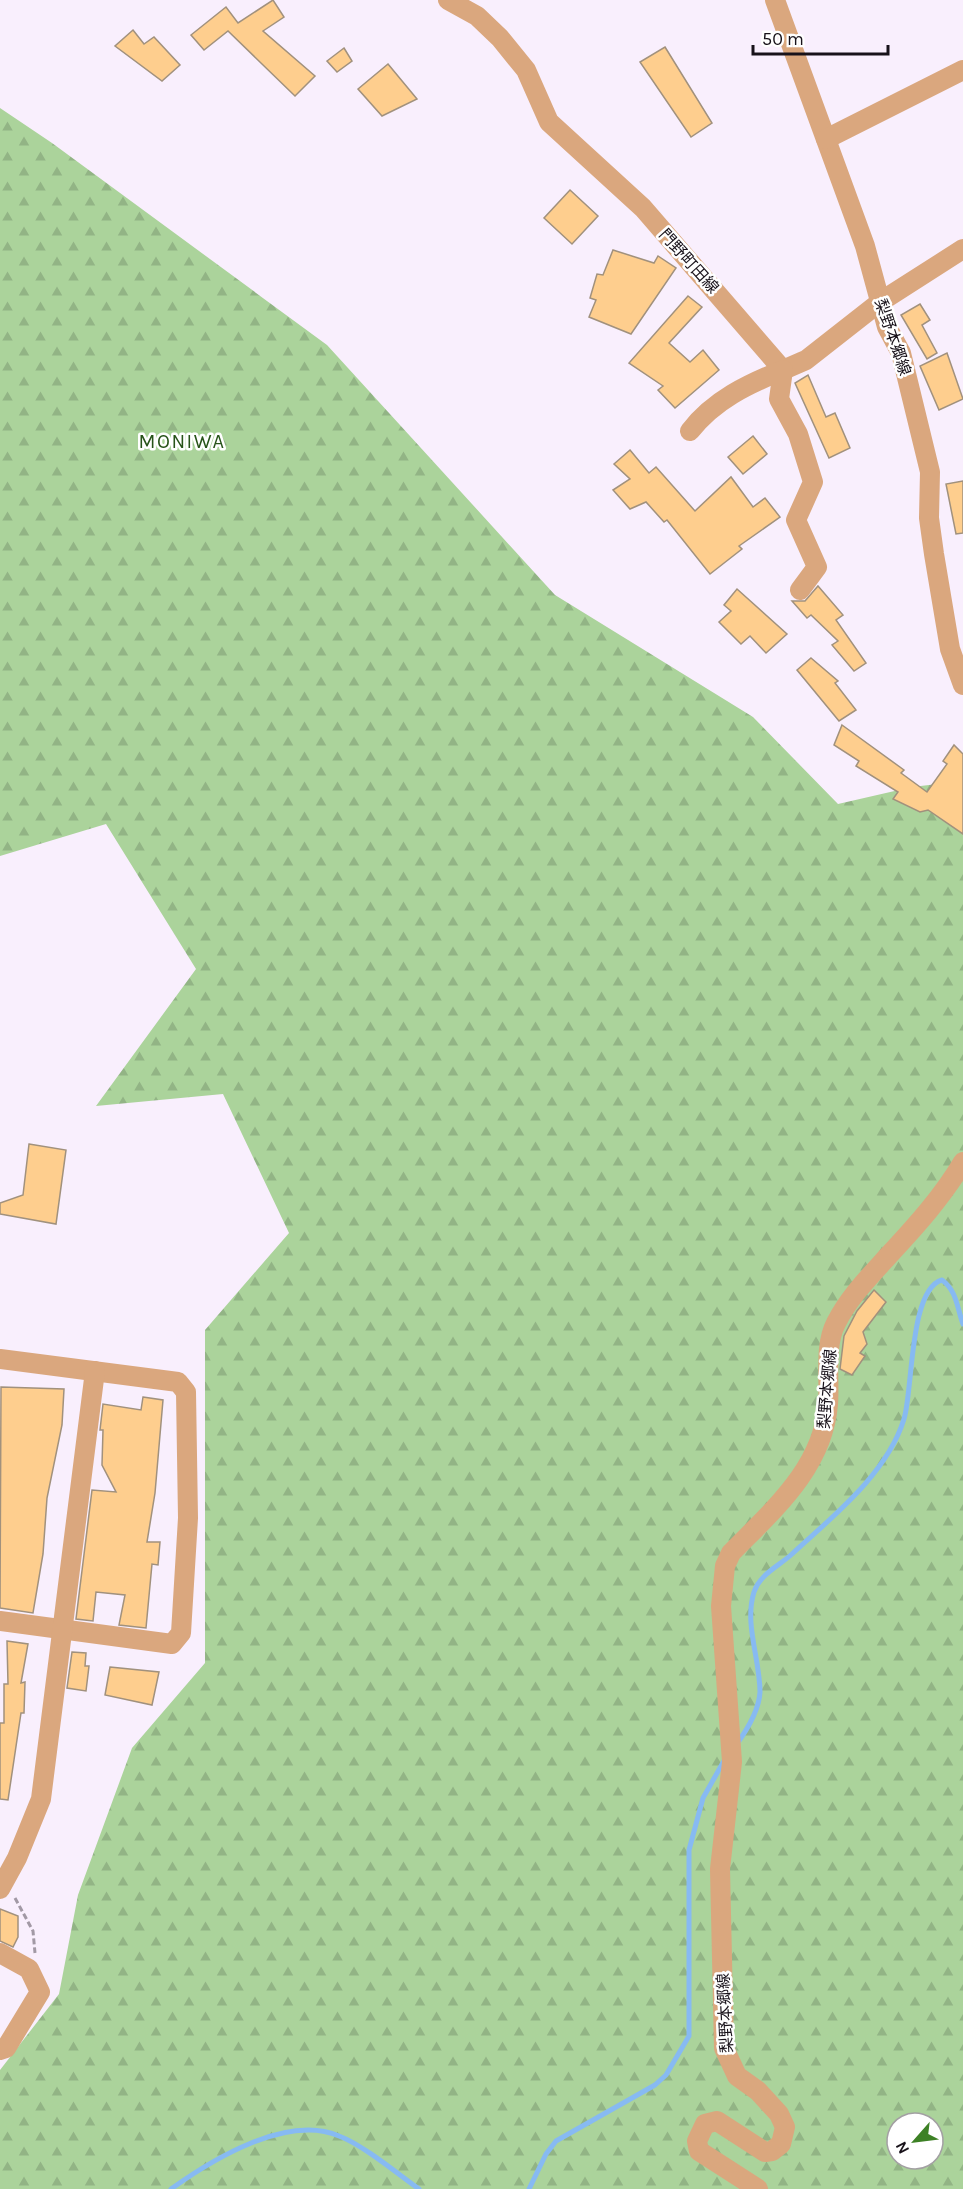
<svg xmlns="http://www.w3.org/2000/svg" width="963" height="2189" viewBox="0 0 963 2189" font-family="Karla,'Noto Sans JP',sans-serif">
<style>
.forest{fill:url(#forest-firs);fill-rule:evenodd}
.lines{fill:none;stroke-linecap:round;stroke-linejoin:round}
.stream{stroke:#87baf2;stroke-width:5}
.building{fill:#fece8e;stroke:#a1917d;stroke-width:1.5}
.path{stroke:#a299a5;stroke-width:3;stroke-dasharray:6 3;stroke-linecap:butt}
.minor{stroke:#daa77e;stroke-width:20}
.labels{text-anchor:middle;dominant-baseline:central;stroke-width:5;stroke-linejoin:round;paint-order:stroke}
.street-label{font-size:16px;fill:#18121a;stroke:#fff}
.quarter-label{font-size:20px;letter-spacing:1.5px;fill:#275319;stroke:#fff}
</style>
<defs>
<pattern id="forest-firs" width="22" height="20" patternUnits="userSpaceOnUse" patternTransform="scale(1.5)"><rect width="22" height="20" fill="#abd39b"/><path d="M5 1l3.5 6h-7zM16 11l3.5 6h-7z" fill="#92b485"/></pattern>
</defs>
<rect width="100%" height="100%" fill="#f9effd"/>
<path class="forest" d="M0,108L52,143L327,345L555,595L753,717L838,804L912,787L963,781V2189H0V2070L59,1994L78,1895L132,1748L205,1663V1330L289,1233L223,1094L96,1106L196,969L106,824L0,856ZM897,2123H933V2159H897Z"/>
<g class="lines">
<g class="stream">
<path d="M736,1745C747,1730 759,1711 760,1692C760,1659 744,1624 754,1592C760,1574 779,1566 792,1554C832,1517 887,1474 904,1419C913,1391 909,1289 942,1280C957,1291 957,1308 963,1324"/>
<path d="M171,2189C213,2159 287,2114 339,2136C363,2145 398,2174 419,2189"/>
<path d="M529,2189L546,2154L556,2141L655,2085L666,2075L689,2036V1850L703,1798L725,1759"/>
</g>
</g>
<g class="building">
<path d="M273,0L284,17L263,31L315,76L295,96L228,31L204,50L191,35L226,7L238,23Z"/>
<path d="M133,30L144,44L154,37L180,65L162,81L115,46Z"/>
<path d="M665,47L712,123L691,137L640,62Z"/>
<path d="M344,48L352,61L337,72L327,61Z"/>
<path d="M388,64L417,99L382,116L358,89Z"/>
<path d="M570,190L598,216L572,244L544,218Z"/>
<path d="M613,250L654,263L658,256L676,268L631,334L589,317L596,300L590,298L597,274L603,275Z"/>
<path d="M688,296L702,307L669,343L690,362L703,350L719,370L675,408L658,390L663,386L629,363Z"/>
<path d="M920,304L930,320L922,325L937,353L927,359L901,315Z"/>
<path d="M947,353L963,399L939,410L920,366Z"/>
<path d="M808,375L826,417L835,413L850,448L829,458L795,383Z"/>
<path d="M753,436L767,454L743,474L728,457Z"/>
<path d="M630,450L649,473L656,467L695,511L731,477L753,507L765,498L780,517L739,546L742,549L710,574L667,520L664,522L646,502L630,509L613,490L630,479L614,464Z"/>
<path d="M963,481V533L956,534L946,484Z"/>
<path d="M818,586L843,615L836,620L866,663L854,671L832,645L838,641L811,615L807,618L792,601H805Z"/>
<path d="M737,589L787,634L766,653L750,636L741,644L719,622L731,611L724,605Z"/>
<path d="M811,658L838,681L835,683L856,710L839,721L797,670Z"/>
<path d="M842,725L904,770L901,773L927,792L947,764L943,761L954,745L963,754V834L928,810L920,812L893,799L898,792L856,766L859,761L834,745Z"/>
<path d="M29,1144L66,1150L56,1224L0,1214V1203L23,1195Z"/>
<path d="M874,1290L886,1302L863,1332L867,1344L860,1353L865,1356L852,1375L840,1369L844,1336L857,1311Z"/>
<path d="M1,1387L64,1389L62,1425L47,1498L43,1554L33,1613L0,1608Z"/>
<path d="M143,1397L163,1400L155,1493L147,1542H160L158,1565L152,1564L146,1628L119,1625L125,1595L96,1592L93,1621L76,1619L92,1490L116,1492L102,1465L103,1430H100L103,1404L141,1410Z"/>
<path d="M7,1641L28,1644L21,1683L25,1682L24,1713H21L8,1800L0,1799V1723H4V1684H8Z"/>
<path d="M72,1652L86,1653L85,1666H89L86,1691L67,1688Z"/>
<path d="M110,1667L159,1672L152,1705L105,1695Z"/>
<path d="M0,1909L18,1916V1937L13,1947L0,1941Z"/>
</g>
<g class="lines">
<path class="path" d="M15,1898L33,1931L35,1953"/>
<g class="minor">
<path d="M448,0L477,16L500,38L526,70L549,122L643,208L783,370L806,360L880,302L963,249"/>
<path d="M775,0L865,246L887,327L901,353L930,472L929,518L934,554L950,649L963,685"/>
<path d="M826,139L963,70"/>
<path d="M690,431C714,400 748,384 783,370L779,399L798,434L813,482L796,520L817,567L800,590"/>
<path d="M0,1359L178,1382L186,1392L188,1518L181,1633L172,1644L0,1621"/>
<path d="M0,1889L17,1858L41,1799L95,1371"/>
<path d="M0,1953L29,1969L40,1992L6,2048L0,2050"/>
<path d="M758,2189L699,2151L697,2141L705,2124L717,2121L765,2152L772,2151L781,2144L785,2127L779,2114L758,2091L737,2076L724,2048L720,1869L732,1762L721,1606L725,1566L731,1553C773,1510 823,1468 828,1404C830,1379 824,1346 836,1323C849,1297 870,1276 889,1255C916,1226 943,1196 963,1162"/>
</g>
</g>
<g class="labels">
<g class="street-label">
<text transform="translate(689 261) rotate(48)">門野町田線</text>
<text transform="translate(893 337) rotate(71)">梨野本郷線</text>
<text transform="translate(827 1389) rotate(-85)">梨野本郷線</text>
<text transform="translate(725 2013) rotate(-93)">梨野本郷線</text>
</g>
<g class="quarter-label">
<text x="182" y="441">MONIWA</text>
</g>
</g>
<g transform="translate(915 2141) rotate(242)"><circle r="28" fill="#ffffff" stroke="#a3a0a3" stroke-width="1.5"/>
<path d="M0-4.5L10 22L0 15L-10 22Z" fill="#3d8125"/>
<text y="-9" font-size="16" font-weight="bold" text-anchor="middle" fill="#18121a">N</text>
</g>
<path d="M753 45v9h135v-9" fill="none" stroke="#18121a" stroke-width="3"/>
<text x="762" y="45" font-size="18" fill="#18121a" stroke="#ffffff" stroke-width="4.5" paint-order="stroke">50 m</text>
</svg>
